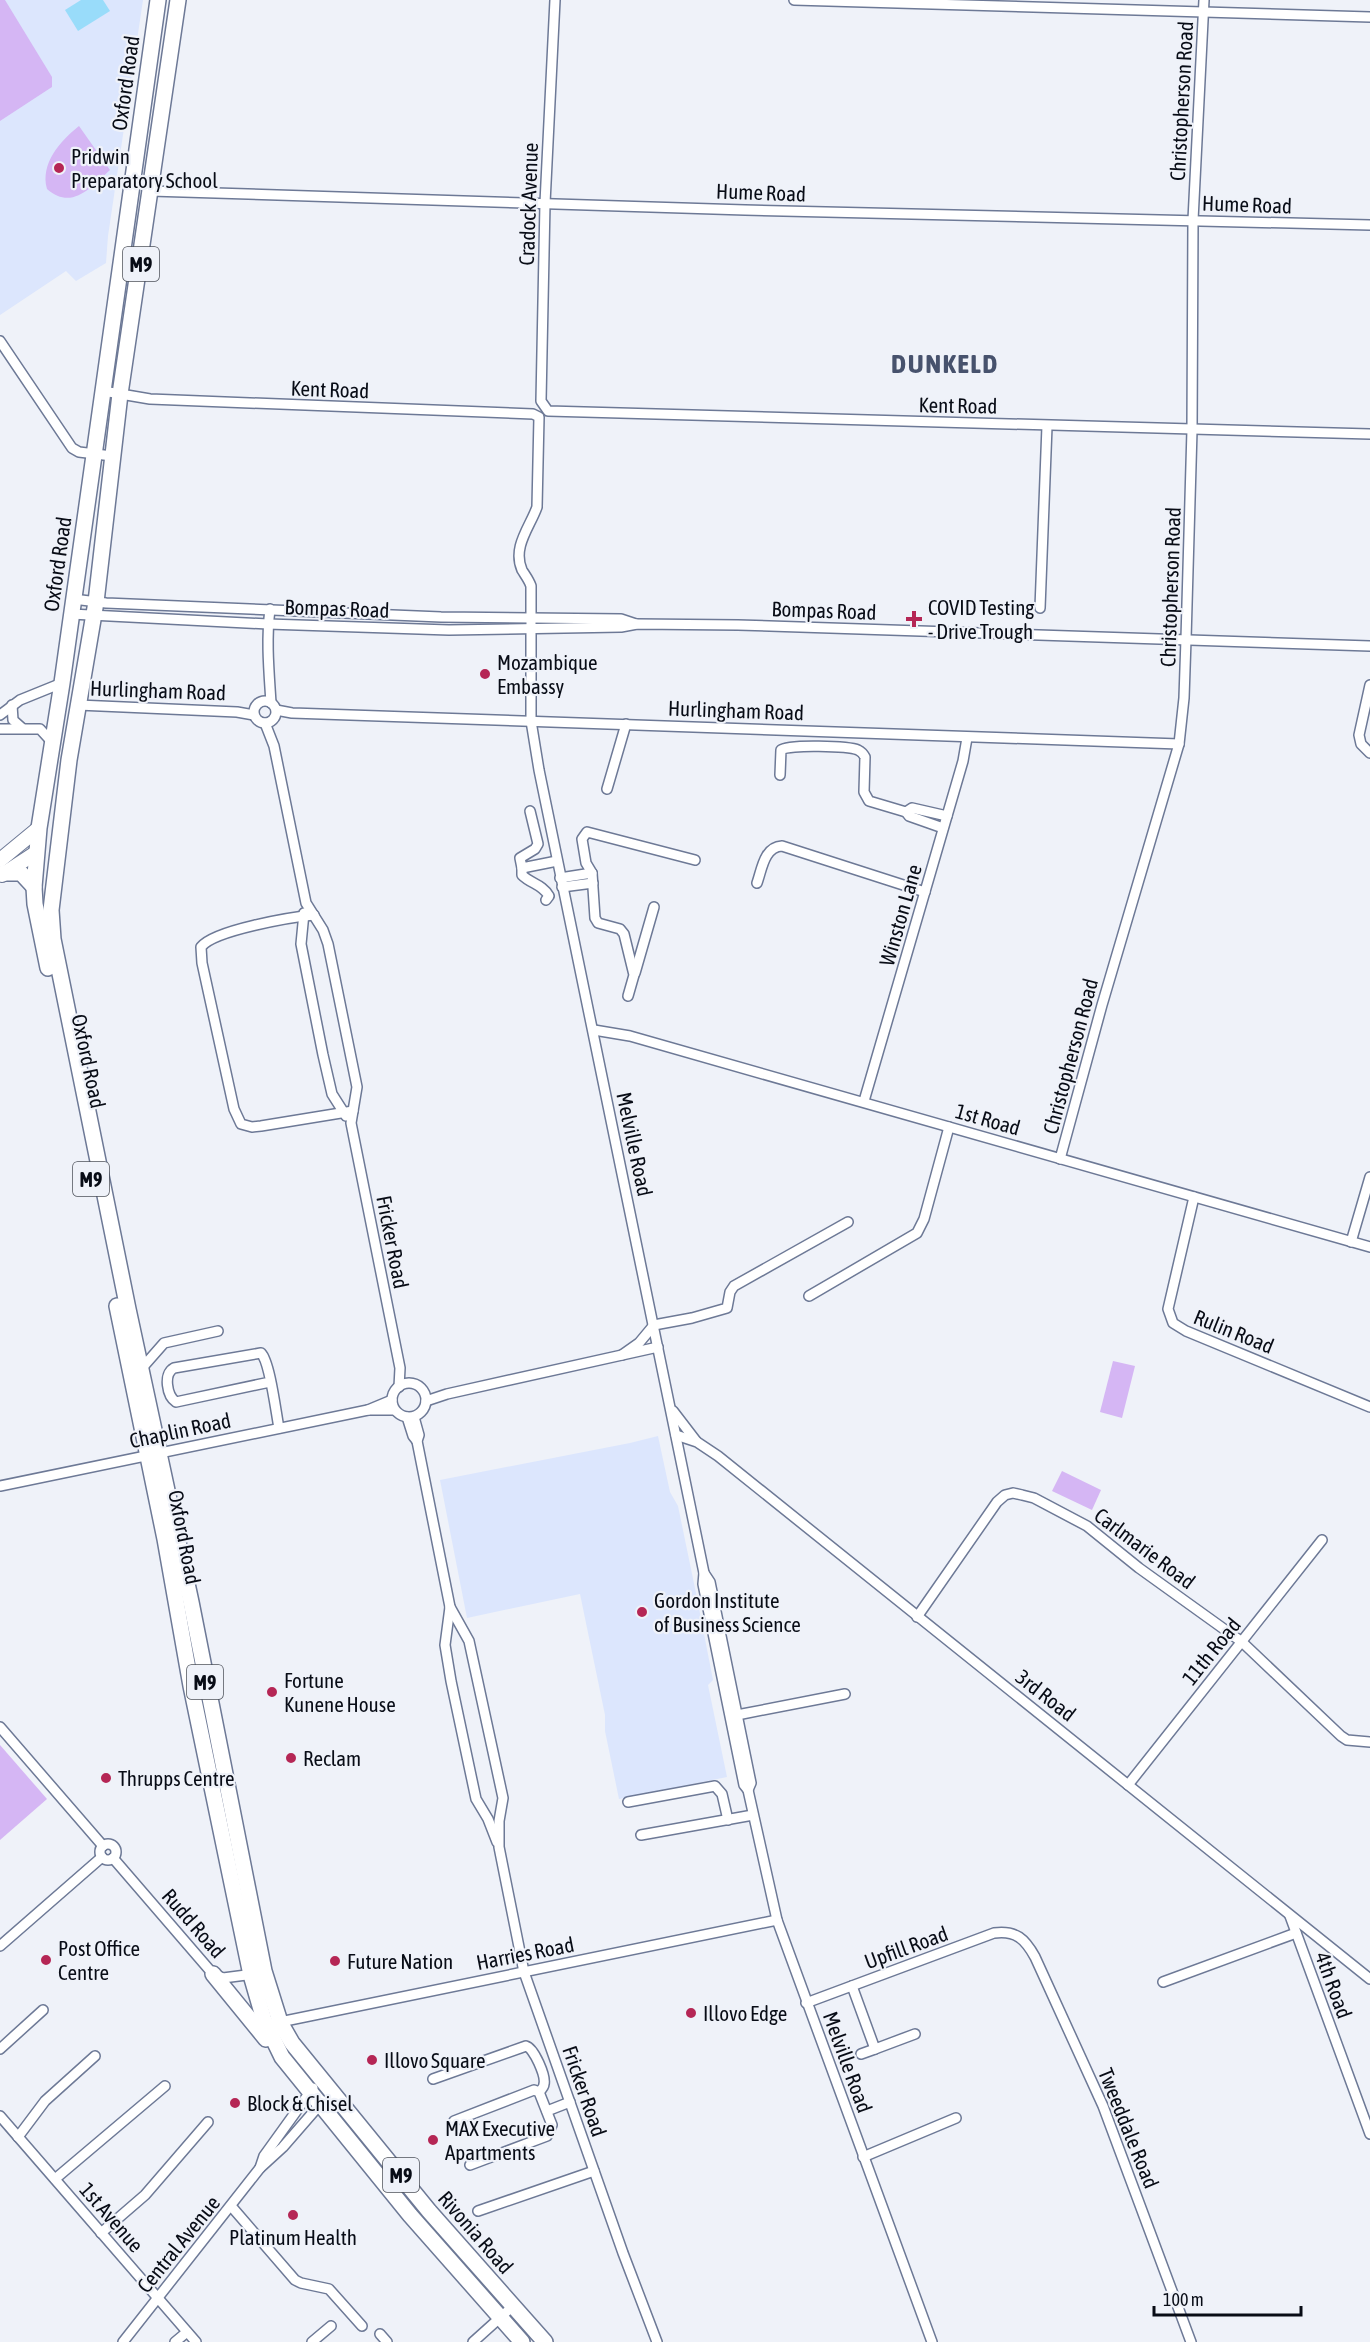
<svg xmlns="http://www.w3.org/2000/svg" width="1370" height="2342" viewBox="0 0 1370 2342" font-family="'Asap Condensed',sans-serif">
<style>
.built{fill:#dce6fd}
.green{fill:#d5b6f4}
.water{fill:#99dcfa}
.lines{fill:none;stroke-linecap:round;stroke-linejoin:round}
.street-casing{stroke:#6d7996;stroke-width:12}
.secondary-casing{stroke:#6d7996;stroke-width:16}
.primary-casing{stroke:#6d7996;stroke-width:18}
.street{stroke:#fff;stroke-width:9}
.secondary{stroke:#fff;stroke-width:14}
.primary{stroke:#fff;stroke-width:15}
.poi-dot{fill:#b52655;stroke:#eff2f9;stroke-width:2}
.labels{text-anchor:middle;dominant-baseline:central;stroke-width:4.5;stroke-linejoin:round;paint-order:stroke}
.shield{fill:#eff2f9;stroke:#4d515a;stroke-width:1.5}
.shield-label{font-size:20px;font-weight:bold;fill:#080c16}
.street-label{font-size:21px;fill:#080c16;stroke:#eff2f9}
.poi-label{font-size:21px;fill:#080c16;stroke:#eff2f9;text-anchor:start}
.district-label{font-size:27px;font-weight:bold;letter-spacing:1.5px;fill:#47526d;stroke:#eff2f9}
</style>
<rect width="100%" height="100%" fill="#eff2f9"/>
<g class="built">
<path d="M0,0H143L108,236L106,263L76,281L66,271L0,315Z"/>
<path d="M658,1436L670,1492L678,1506L697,1598L713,1680L708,1685L727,1777L619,1799L605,1731V1715L580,1594L467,1618L440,1480L630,1443Z"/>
</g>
<g class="green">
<path d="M0,0H5L52,77V87L0,121Z"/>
<path d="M79,126L110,170C91,187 72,211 47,189C40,164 60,141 79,126Z"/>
<path d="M1113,1361L1135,1366L1122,1418L1100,1412Z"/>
<path d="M1062,1471L1101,1490L1092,1510L1052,1491Z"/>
<path d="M0,1745L47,1799L0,1840Z"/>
</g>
<path class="water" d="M81,0H103L110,11L78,31L65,10Z"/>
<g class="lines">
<defs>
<g id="street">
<path d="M555,0L545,203L541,401L548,411L1370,434"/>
<path d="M794,0L1370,17"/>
<path d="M151,191L745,210L1370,225"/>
<path d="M0,341L72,448L79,452L112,456"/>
<path d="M103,391L150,399L533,414L539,417L537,507C530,527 512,547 522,570C525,575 529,580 531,586V721L539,770L704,1573L703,1584L744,1785L748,1790L777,1920L932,2342"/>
<path d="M73,599L106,603L441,617L621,619L636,624"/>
<path d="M1040,608L1047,426"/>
<path d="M270,609C266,641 269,671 271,703"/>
<path d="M71,614L268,624L449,630L621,627L637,624L738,625L1370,646"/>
<path d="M1370,685L1359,735L1361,744L1370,753"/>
<circle cx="265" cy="712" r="11"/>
<path d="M12,705L13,720L22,728"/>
<path d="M78,705L237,712L254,715"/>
<path d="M276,710L292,713L1179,744"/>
<path d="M0,715L20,700L62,683"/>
<path d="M265,723L274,746L306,903L323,930L328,944L357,1087L351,1123L400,1368L399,1387"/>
<path d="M0,729H40L51,741"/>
<path d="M780,775L781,750C788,744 849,746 858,750C862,752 863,753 865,757L864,792L869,801L906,812L912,808L947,816"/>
<path d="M607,789L626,724"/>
<path d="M530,811L538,844L535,849L520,858L522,868L557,861"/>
<path d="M906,812L909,816L943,828"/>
<path d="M522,868V875C531,884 542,884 549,896L546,900"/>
<path d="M560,878L592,873"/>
<path d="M757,883C762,869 764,847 782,846L925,892"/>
<path d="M562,887L593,883"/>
<path d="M304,913L301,944L323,1055L332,1094L346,1116"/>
<path d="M314,915C292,917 214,930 201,947L202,963L234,1109L241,1124L252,1127L261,1126L353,1111"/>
<path d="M635,973L654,907"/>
<path d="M628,996L634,975L624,934L620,929L598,923L595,918L592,873L586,863L582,839L587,832L695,860"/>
<path d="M594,1030L630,1036L1370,1247"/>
<path d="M864,1101L963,761L967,738"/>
<path d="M1060,1159L1102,1005L1179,744L1184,698L1186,639L1192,430L1193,220L1204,0"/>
<path d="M1194,1197L1168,1309L1173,1323L1186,1331L1370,1407"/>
<path d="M1351,1242L1370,1177"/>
<path d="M809,1296L917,1233L924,1219L949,1127"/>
<path d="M622,1355L639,1343L654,1325L692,1318L727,1308L730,1292L734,1286L848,1222"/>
<path d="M142,1368L164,1343L218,1331"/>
<path d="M270,1382L176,1402C167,1396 163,1374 174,1368L261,1353C270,1362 276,1413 279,1428"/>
<circle cx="409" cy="1400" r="17"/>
<path d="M426,1401L447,1394L658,1347"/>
<path d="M368,1410H394"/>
<path d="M673,1411L696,1441"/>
<path d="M407,1417L413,1436L417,1441"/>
<path d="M414,1417L419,1435L417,1441L450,1607L469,1641L503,1798L499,1821V1847L524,1972L623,2253L657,2342"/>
<path d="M676,1435L697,1442L718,1456L1370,1979"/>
<path d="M0,1486L368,1410L392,1400"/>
<path d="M704,1573L710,1582L751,1783L748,1790"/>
<path d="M450,1607L445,1645L451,1681L476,1799L488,1819L497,1842"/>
<path d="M917,1617L997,1502L1005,1495L1013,1493L1022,1495L1034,1498L1087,1526L1139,1568L1242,1642L1341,1736L1347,1740L1370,1742"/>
<path d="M737,1715L845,1694"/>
<path d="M0,1727L103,1846"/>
<path d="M1128,1785L1322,1540"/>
<path d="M628,1802L715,1786L722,1794L728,1820"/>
<path d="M641,1835L753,1815"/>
<circle cx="108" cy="1852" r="8"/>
<path d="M113,1858L213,1974L223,1978L254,1974"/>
<path d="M1290,1916L1370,2134"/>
<path d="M0,1946L102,1857"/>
<path d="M1163,1982L1296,1933"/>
<path d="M852,1986L875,2049L915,2034"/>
<path d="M806,2003L994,1933C1016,1930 1025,1939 1035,1957L1103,2106L1191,2342"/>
<path d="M280,2022L777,1920"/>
<path d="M0,2049L43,2010"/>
<path d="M861,2054L875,2049"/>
<path d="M433,2079L526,2046C534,2048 546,2076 544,2084C544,2087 541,2090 539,2092"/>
<path d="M547,2111L570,2102"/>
<path d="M0,2116L196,2342"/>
<path d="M454,2121L534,2090L539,2092L552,2125L547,2136L470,2165"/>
<path d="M18,2137L45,2101L95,2056"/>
<path d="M863,2157L956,2118"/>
<path d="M260,2168L264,2156L313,2088"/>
<path d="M55,2179L165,2086"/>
<path d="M231,2206L295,2280L301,2283L329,2289L362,2326"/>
<path d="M478,2211L594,2171"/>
<path d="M101,2233L145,2195L208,2122"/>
<path d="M380,2334L387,2342"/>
<path d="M123,2342L260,2168L283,2147L323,2101"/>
<path d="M175,2342L187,2332"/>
<path d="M312,2342L331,2326"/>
<path d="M473,2342L513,2306"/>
</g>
<g id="secondary">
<path d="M0,860L39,828"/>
<path d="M2,875L37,852"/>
</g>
<g id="primary">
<path d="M178,0L120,394L96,602L69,760L51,910L53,939L128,1309L191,1602L264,1971L280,2022L292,2043L429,2211L545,2342"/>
<path d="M4,873H21L34,887"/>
<path d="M48,968L35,904L34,887L39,828L62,683L158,0"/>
<path d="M117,1306L165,1539L191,1686L251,1975L264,2020L282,2057L410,2215L522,2342"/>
<path d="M213,1974L266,2039"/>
</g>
</defs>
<use href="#street" class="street-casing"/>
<use href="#secondary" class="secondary-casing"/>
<use href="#primary" class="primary-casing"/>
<use href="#street" class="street"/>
<use href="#secondary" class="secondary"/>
<use href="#primary" class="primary"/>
</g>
<g class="poi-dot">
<circle cx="59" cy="168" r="6"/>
<path d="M911 610h6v6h6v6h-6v6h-6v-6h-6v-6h6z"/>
<circle cx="485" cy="674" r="6"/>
<circle cx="642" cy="1612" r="6"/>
<circle cx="272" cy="1692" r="6"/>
<circle cx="291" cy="1758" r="6"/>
<circle cx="106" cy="1778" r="6"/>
<circle cx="46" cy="1960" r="6"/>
<circle cx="335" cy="1961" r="6"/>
<circle cx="691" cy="2013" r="6"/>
<circle cx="372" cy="2060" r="6"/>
<circle cx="235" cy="2103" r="6"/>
<circle cx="433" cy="2140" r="6"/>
<circle cx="293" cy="2215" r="6"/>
</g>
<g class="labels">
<g class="shield">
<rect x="123" y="247" width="36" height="34" rx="4.5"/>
<rect x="73" y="1162" width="36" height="34" rx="4.5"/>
<rect x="187" y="1665" width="36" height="34" rx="4.5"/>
<rect x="383" y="2158" width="36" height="34" rx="4.5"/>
</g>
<g class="shield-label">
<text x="141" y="264">M9</text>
<text x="91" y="1179">M9</text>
<text x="205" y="1682">M9</text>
<text x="401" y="2175">M9</text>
</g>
<g class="street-label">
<text transform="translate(125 83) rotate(-82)">Oxford Road</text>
<text transform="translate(1181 101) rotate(-87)">Christopherson Road</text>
<text transform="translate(761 192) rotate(2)">Hume Road</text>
<text transform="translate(528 204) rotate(-88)">Cradock Avenue</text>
<text transform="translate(1247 204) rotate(2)">Hume Road</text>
<text transform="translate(330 389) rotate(2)">Kent Road</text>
<text transform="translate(958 405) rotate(1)">Kent Road</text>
<text transform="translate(57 564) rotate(-82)">Oxford Road</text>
<text transform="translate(1170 587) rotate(-88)">Christopherson Road</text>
<text transform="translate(337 608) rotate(2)">Bompas Road</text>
<text transform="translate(824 610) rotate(2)">Bompas Road</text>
<text transform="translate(158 690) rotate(2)">Hurlingham Road</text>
<text transform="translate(736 710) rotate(2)">Hurlingham Road</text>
<text transform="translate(900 915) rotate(-74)">Winston Lane</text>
<text transform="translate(1070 1056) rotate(-75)">Christopherson Road</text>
<text transform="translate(89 1061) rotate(78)">Oxford Road</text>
<text transform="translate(988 1119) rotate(16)">1st Road</text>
<text transform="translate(635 1144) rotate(78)">Melville Road</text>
<text transform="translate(393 1242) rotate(79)">Fricker Road</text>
<text transform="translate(1234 1331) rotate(22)">Rulin Road</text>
<text transform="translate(180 1430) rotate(-12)">Chaplin Road</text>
<text transform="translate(185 1537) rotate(79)">Oxford Road</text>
<text transform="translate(1145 1548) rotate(37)">Carlmarie Road</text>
<text transform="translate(1211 1651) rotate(-51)">11th Road</text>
<text transform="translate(1046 1695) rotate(38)">3rd Road</text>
<text transform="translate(194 1923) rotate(49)">Rudd Road</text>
<text transform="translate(906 1947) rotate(-20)">Upfill Road</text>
<text transform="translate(525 1953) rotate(-11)">Harries Road</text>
<text transform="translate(1334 1985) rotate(70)">4th Road</text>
<text transform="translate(848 2062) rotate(70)">Melville Road</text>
<text transform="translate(585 2091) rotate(71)">Fricker Road</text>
<text transform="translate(1129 2128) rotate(68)">Tweeddale Road</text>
<text transform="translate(112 2217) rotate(49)">1st Avenue</text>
<text transform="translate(476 2232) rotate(49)">Rivonia Road</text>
<text transform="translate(178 2244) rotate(-51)">Central Avenue</text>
</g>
<g class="poi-label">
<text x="71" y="156">Pridwin<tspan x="71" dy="24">Preparatory School</tspan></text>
<text x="928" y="607">COVID Testing<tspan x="928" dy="24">- Drive Trough</tspan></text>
<text x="497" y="662">Mozambique<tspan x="497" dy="24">Embassy</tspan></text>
<text x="654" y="1600">Gordon Institute<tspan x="654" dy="24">of Business Science</tspan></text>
<text x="284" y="1680">Fortune<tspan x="284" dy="24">Kunene House</tspan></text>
<text x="303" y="1758">Reclam</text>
<text x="118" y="1778">Thrupps Centre</text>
<text x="58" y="1948">Post Office<tspan x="58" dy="24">Centre</tspan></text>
<text x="347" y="1961">Future Nation</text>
<text x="703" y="2013">Illovo Edge</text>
<text x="384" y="2060">Illovo Square</text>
<text x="247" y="2103">Block &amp; Chisel</text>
<text x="445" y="2128">MAX Executive<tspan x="445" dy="24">Apartments</tspan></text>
<text x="293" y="2237" text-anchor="middle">Platinum Health</text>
</g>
<g class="district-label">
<text x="945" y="363">DUNKELD</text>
</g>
</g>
<path d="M1154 2306v9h147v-9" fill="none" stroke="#080c16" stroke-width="3"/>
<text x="1163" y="2306" font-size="18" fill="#080c16" stroke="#eff2f9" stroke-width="4.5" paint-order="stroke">100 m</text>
</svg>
